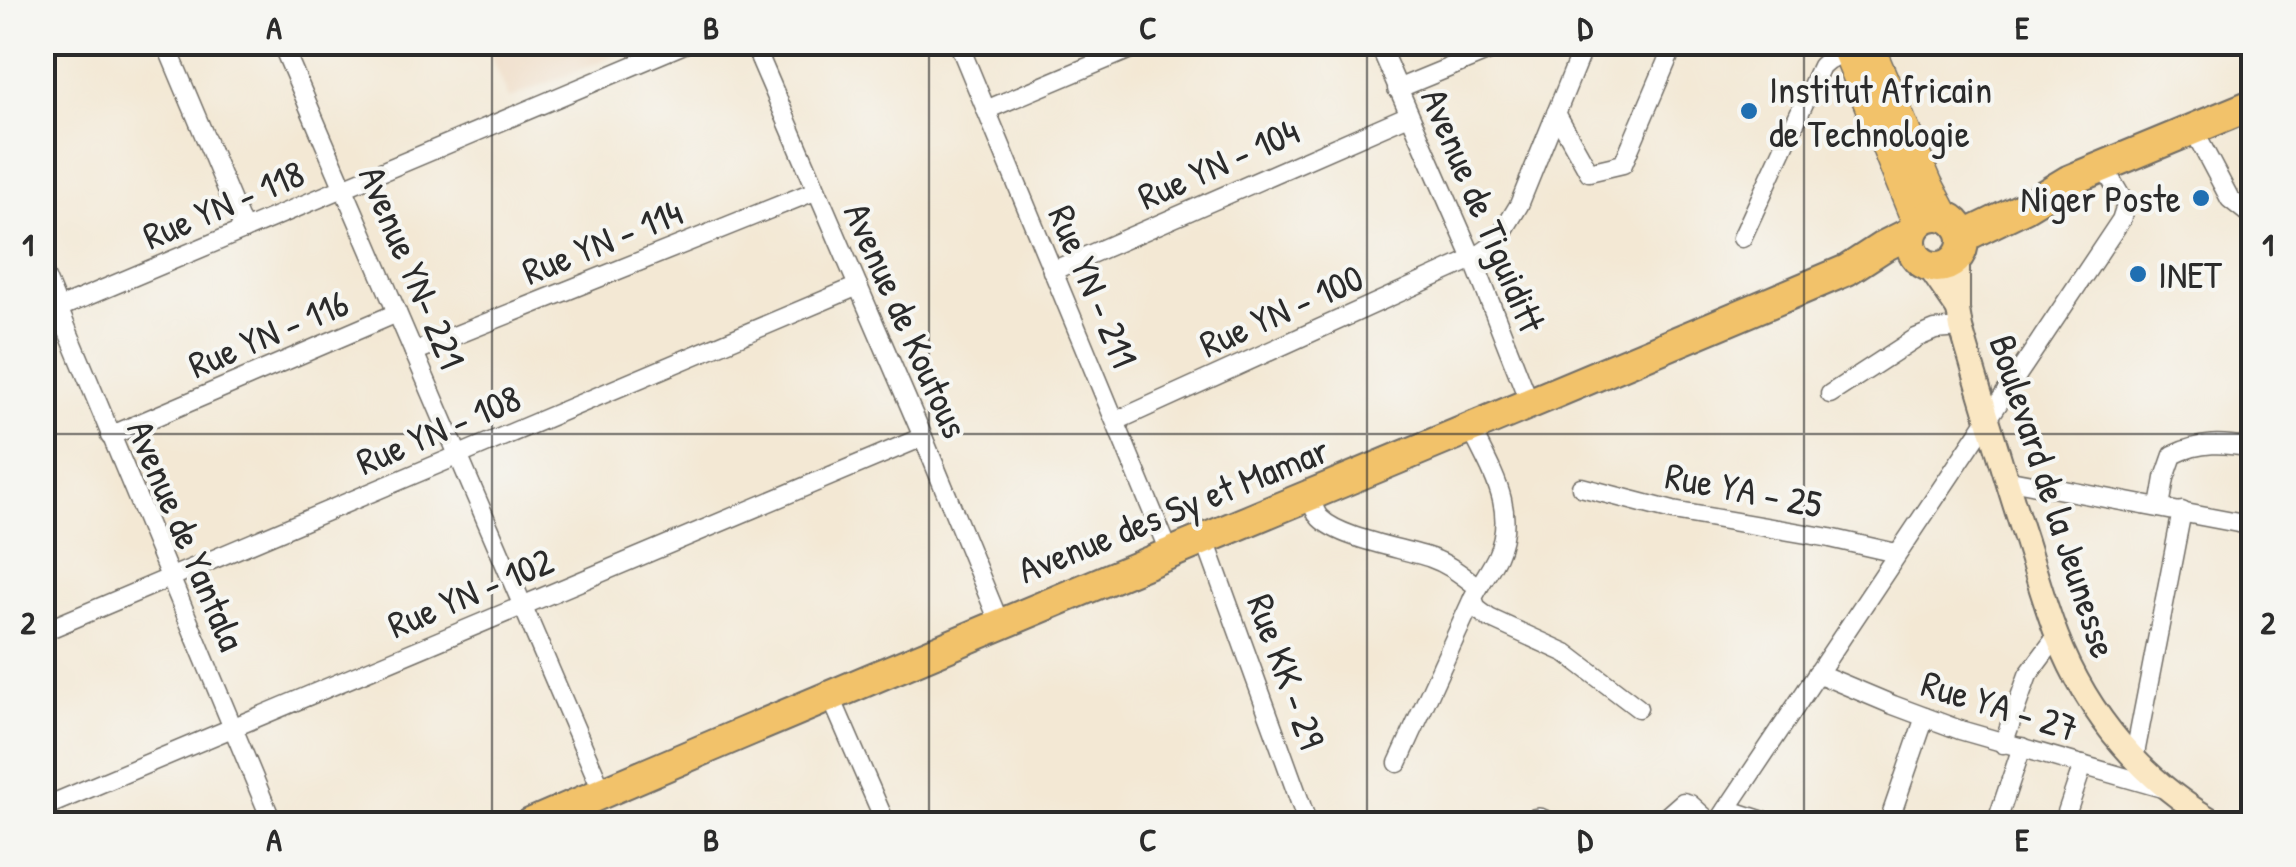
<svg xmlns="http://www.w3.org/2000/svg" width="2296" height="867" viewBox="0 0 2296 867" font-family="'Patrick Hand',sans-serif">
<style>
.built{fill:#eed6bb}
.lines{fill:none;stroke-linecap:round;stroke-linejoin:round}
.street-casing{stroke:#716d66;stroke-width:21}
.secondary-casing{stroke:#716d66;stroke-width:26}
.primary-casing{stroke:#716d66;stroke-width:31}
.highway-casing{stroke:#716d66;stroke-width:34}
.street{stroke:#fff;stroke-width:18}
.secondary{stroke:#fae7c3;stroke-width:22}
.primary{stroke:#f2c26a;stroke-width:28}
.highway{stroke:#f2c26a;stroke-width:30}
.grid{fill:none;stroke:#2b2b2b;stroke-width:2.5;stroke-opacity:0.55}
.poi-dot{fill:#1f6fb2;stroke:#f6f6f2;stroke-width:4}
.labels{text-anchor:middle;dominant-baseline:central;stroke-width:8;stroke-linejoin:round;paint-order:stroke}
.poi-label{font-size:38px;fill:#2b2b2b;stroke:#f6f6f2;text-anchor:start}
.street-label{font-size:38px;fill:#2b2b2b;stroke:#f6f6f2}
.neatline{fill:none;stroke:#2b2b2b;stroke-width:4}
.grid-label{font-size:32px;text-anchor:middle;font-weight:bold;fill:#2b2b2b}
</style>
<rect width="100%" height="100%" fill="#f6f6f2"/>
<filter id="ink" filterUnits="userSpaceOnUse"><feTurbulence type="fractalNoise" baseFrequency=".01" numOctaves="2"/><feDisplacementMap in="SourceGraphic" scale="20" xChannelSelector="R" yChannelSelector="G"/><feConvolveMatrix kernelMatrix="1 2 1 2 8 2 1 2 1" color-interpolation-filters="sRGB"/></filter>
<filter id="wash" filterUnits="userSpaceOnUse"><feTurbulence type="fractalNoise" baseFrequency=".0048" numOctaves="4" result="noise"/><feDisplacementMap in="SourceGraphic" scale="40" xChannelSelector="R" yChannelSelector="G"/><feGaussianBlur stdDeviation="2.25" result="paint"/><feColorMatrix in="noise" values="0 0 0 0 0 0 0 0 0 0 0 0 0 0 0 0 0 1.4 0 .05"/><feComposite in="paint" operator="in"/></filter>
<g filter="url(#wash)">
<rect width="100%" height="100%" fill="#f3e8d4"/>
<path class="built" d="M486,43H645L509,99Z"/>
</g>
<g filter="url(#ink)">
<g class="lines">
<defs>
<g id="street">
<path d="M165,42L244,230"/>
<path d="M281,42L603,793"/>
<path d="M753,42L923,437L1000,624"/>
<path d="M958,42L1170,554"/>
<path d="M1378,42L1473,259L1530,404"/>
<path d="M1397,89L1511,42"/>
<path d="M986,110L1147,42"/>
<path d="M1556,113L1589,172L1623,164L1675,42"/>
<path d="M2193,129L2230,199L2254,218"/>
<path d="M1742,238L1821,66L1828,60L1856,45"/>
<path d="M42,269L273,824"/>
<path d="M1052,271L1409,115"/>
<path d="M59,308L689,42"/>
<path d="M414,352L815,191"/>
<path d="M1830,394L1916,338L1935,330L1961,328"/>
<path d="M1116,421L1473,259L1496,243L1519,205L1585,42"/>
<path d="M1471,429C1491,471 1518,509 1497,556C1490,571 1480,583 1473,598L1477,609L1489,618L1566,653L1638,708"/>
<path d="M110,436L397,313"/>
<path d="M2005,479L2254,526"/>
<path d="M1581,487L1673,511L1830,538L1896,553"/>
<path d="M1311,496C1313,504 1314,512 1320,518C1341,539 1402,548 1431,558C1449,564 1463,576 1478,587"/>
<path d="M2160,507L2165,478L2173,455C2201,441 2223,443 2254,448"/>
<path d="M1205,540L1308,824"/>
<path d="M42,632L858,286"/>
<path d="M1817,673L1893,705L1960,730L2162,788"/>
<path d="M830,695L886,824"/>
<path d="M2003,744L2028,675L2057,636"/>
<path d="M2134,759L2182,511"/>
<path d="M1398,763L1473,598"/>
<path d="M42,808L923,437"/>
<path d="M1727,809L1773,824"/>
<path d="M1525,824C1533,817 1542,814 1548,824"/>
<path d="M1658,824L1683,802L1690,804L1712,824"/>
<path d="M1717,824L2121,220L2126,205L2103,166"/>
<path d="M1888,824L1925,717"/>
<path d="M1996,824L2022,747"/>
<path d="M2063,824L2083,765"/>
</g>
<g id="secondary">
<path d="M1958,256V310L1961,328C1982,399 2003,471 2026,541C2036,573 2045,605 2057,636C2088,716 2145,783 2219,824"/>
<path d="M1927,265L1958,310"/>
</g>
<g id="primary">
<path d="M1843,42L1917,224"/>
<path d="M1868,42L1928,183L1946,217"/>
</g>
<g id="highway">
<circle cx="1937" cy="241" r="26"/>
<path d="M1963,237L2025,207L2068,181L2254,104"/>
<path d="M530,824C967,635 1409,456 1847,270L1884,246L1912,232"/>
</g>
</defs>
<use href="#street" class="street-casing"/>
<use href="#secondary" class="secondary-casing"/>
<use href="#primary" class="primary-casing"/>
<use href="#highway" class="highway-casing"/>
<use href="#street" class="street"/>
<use href="#secondary" class="secondary"/>
<use href="#primary" class="primary"/>
<use href="#highway" class="highway"/>
</g>
</g>
<path class="grid" d="M492,42V824M929,42V824M1367,42V824M1804,42V824M42,434H2254"/>
<g class="poi-dot">
<circle cx="1749" cy="111" r="10"/>
<circle cx="2201" cy="198" r="10"/>
<circle cx="2138" cy="274" r="10"/>
</g>
<g class="labels">
<g class="poi-label">
<text x="1769" y="89">Institut Africain<tspan x="1769" dy="44">de Technologie</tspan></text>
<text x="2181" y="198" text-anchor="end">Niger Poste</text>
<text x="2158" y="274">INET</text>
</g>
<g class="street-label">
<text transform="translate(1218 163) rotate(-24)">Rue YN - 104</text>
<text transform="translate(223 204) rotate(-23)">Rue YN - 118</text>
<text transform="translate(1484 210) rotate(67)">Avenue de Tiguiditt</text>
<text transform="translate(602 241) rotate(-22)">Rue YN - 114</text>
<text transform="translate(413 267) rotate(67)">Avenue YN- 221</text>
<text transform="translate(1094 286) rotate(67)">Rue YN - 211</text>
<text transform="translate(1281 310) rotate(-24)">Rue YN - 100</text>
<text transform="translate(907 320) rotate(66)">Avenue de Koutous</text>
<text transform="translate(268 333) rotate(-23)">Rue YN - 116</text>
<text transform="translate(438 429) rotate(-23)">Rue YN - 108</text>
<text transform="translate(1744 489) rotate(11)">Rue YA - 25</text>
<text transform="translate(2054 496) rotate(72)">Boulevard de la Jeunesse</text>
<text transform="translate(1173 509) rotate(-22)">Avenue des Sy et Mamar</text>
<text transform="translate(187 535) rotate(67)">Avenue de Yantala</text>
<text transform="translate(470 592) rotate(-23)">Rue YN - 102</text>
<text transform="translate(1287 671) rotate(70)">Rue KK - 29</text>
<text transform="translate(2000 705) rotate(17)">Rue YA - 27</text>
</g>
</g>
<rect width="2296" height="867" fill="none" stroke="#f6f6f2" stroke-width="110"/>
<rect x="55" y="55" width="2186" height="757" class="neatline"/>
<g class="grid-label">
<text x="274" y="39">A</text>
<text x="711" y="39">B</text>
<text x="1148" y="39">C</text>
<text x="1585" y="39">D</text>
<text x="2022" y="39">E</text>
<text x="28" y="256">1</text>
<text x="2268" y="256">1</text>
<text x="28" y="634">2</text>
<text x="2268" y="634">2</text>
<text x="274" y="851">A</text>
<text x="711" y="851">B</text>
<text x="1148" y="851">C</text>
<text x="1585" y="851">D</text>
<text x="2022" y="851">E</text>
</g>
</svg>
